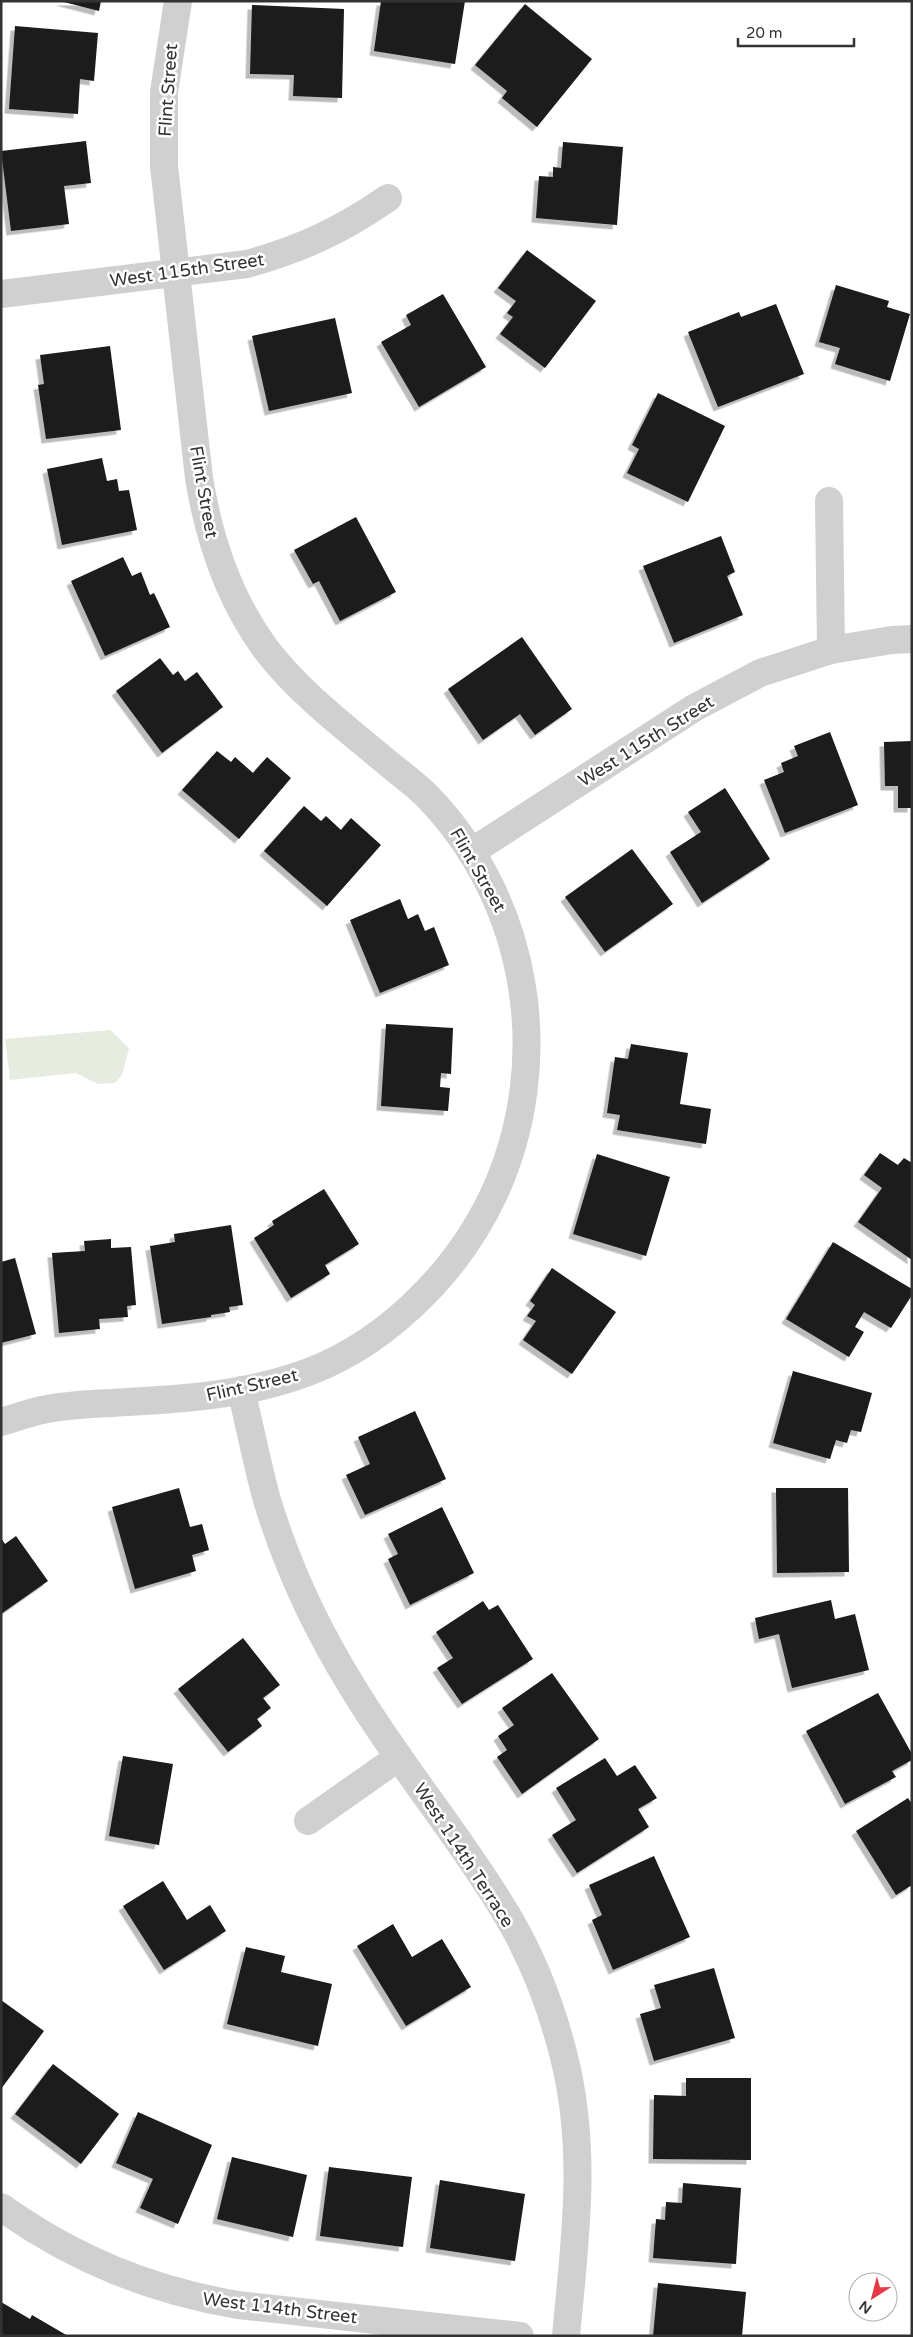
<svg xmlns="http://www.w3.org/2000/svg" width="913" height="2337" viewBox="0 0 913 2337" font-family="'Varela Round',sans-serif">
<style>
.green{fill:#e6ecdf}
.building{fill:#1a1a1a;filter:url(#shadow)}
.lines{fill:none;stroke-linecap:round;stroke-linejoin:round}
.minor{stroke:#d0d0d0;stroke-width:28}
.labels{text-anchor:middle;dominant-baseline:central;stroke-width:5;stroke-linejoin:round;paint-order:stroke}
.street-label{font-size:18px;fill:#333;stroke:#fff}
</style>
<defs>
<filter id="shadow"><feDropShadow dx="-4.5" dy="4.5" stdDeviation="0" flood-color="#0004"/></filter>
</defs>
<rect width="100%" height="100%" fill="#fff"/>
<path class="green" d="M110,1030L129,1048L122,1075L115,1083L98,1084L76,1073L10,1080L5,1039Z"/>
<g class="building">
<path d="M60,1H101L99,11Z"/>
<path d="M381,1H465L455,64L374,51Z"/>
<path d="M525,4L592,59L537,127L502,98L507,91L475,65Z"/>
<path d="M252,5L344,9L342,98L293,96L294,75L250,74Z"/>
<path d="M15,26L98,33L94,81L80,79L78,114L9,109Z"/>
<path d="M86,141L91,183L64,186L69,224L11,231L1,151Z"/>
<path d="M563,142L623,147L617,225L536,218L539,176L553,177V167L561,168Z"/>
<path d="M527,250L596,301L545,368L500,334L513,317L507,313L516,301L498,288Z"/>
<path d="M836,285L889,301L887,307L910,314L890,381L835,364L840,348L819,342Z"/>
<path d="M443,294L486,367L419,407L381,342L411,325L406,315Z"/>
<path d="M776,304L804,374L718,407L688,332L739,312L741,317Z"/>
<path d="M335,318L352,393L269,411L252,336Z"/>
<path d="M110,346L121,430L46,439L38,385L44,384L40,355Z"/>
<path d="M658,393L725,426L688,502L627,473L639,449L632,445Z"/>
<path d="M102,458L107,481L117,479L119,491L129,490L137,530L62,545L47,469Z"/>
<path d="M356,517L396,592L340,621L319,581L313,584L294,550Z"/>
<path d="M721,536L735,572L727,576L743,615L674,643L643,566Z"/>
<path d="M123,557L132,576L141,572L150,595L154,593L170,627L105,656L71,581Z"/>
<path d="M522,637L572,709L535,735L520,714L483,740L448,689Z"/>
<path d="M160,658L173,675L178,671L185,681L197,672L223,707L162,753L116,691Z"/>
<path d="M830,732L858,805L785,833L764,780L784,772L781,763L798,756L794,746Z"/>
<path d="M912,741V808H898V786H885L884,742Z"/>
<path d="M217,751L231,762L235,757L253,773L267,757L291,778L239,839L182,790Z"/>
<path d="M725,788L770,859L702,903L670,852L701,832L688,812Z"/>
<path d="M304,806L321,821L326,816L341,830L351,818L381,845L327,906L264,851Z"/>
<path d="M632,849L673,904L605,952L565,897Z"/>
<path d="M400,899L408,919L418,914L425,931L434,927L449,965L380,993L350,920Z"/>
<path d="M386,1024L453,1028L451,1074L441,1073L440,1087L450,1088L448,1111L381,1106Z"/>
<path d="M631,1044L688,1053L680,1104L711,1109L706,1144L617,1130L620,1115L607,1113L615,1057L628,1059Z"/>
<path d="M880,1153L898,1165L904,1158L912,1163V1260L858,1222L882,1188L864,1175Z"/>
<path d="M597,1154L670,1177L646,1256L573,1234Z"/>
<path d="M324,1189L359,1244L325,1265L330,1274L291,1298L254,1238L274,1225L272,1221Z"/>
<path d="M231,1225L243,1305L229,1307L230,1312L211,1315V1317L162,1324L150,1246L175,1242L174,1234Z"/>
<path d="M111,1239V1248L131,1247L136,1305L127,1306L128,1317L99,1319L100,1329L59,1333L52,1253L85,1251L84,1241Z"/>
<path d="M833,1242L912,1289V1295L891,1328L864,1312L855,1327L864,1332L849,1357L786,1319Z"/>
<path d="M15,1258L36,1334L1,1343V1262Z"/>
<path d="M552,1268L616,1312L572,1374L523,1340L536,1321L527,1316L535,1305L530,1301Z"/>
<path d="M793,1371L872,1393L861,1432L851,1430L847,1443L836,1440L830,1459L773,1443Z"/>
<path d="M415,1411L446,1479L365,1515L346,1475L370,1464L358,1437Z"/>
<path d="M179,1488L190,1527L202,1524L209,1550L192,1555L196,1571L135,1589L112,1507Z"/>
<path d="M776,1488H848L849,1572L777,1573Z"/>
<path d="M442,1507L474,1573L410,1605L388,1559L398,1554L388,1534Z"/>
<path d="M16,1536L48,1581L1,1614V1538L5,1544Z"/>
<path d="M831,1600L835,1619L855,1614L869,1670L792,1688L779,1634L759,1639L755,1618Z"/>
<path d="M483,1601L489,1610L498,1605L533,1659L462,1704L437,1668L453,1658L436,1632Z"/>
<path d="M243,1638L280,1685L263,1698L271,1708L257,1719L262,1726L228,1752L178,1689Z"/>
<path d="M552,1673L599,1739L522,1794L497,1757L507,1750L498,1736L514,1725L502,1708Z"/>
<path d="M878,1693L912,1754V1760L892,1771L896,1777L845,1804L806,1731Z"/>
<path d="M123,1756L173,1764L159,1845L109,1836Z"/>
<path d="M605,1758L617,1776L635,1765L657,1798L638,1809L649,1827L577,1873L552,1835L576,1820L556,1788Z"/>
<path d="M908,1798L912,1804V1885L896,1895L856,1831Z"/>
<path d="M654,1856L690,1937L613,1970L592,1920L602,1915L589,1885Z"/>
<path d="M163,1881L187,1920L210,1905L226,1931L164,1970L123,1906Z"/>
<path d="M393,1924L412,1957L442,1939L471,1987L406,2026L357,1946Z"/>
<path d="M246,1947L285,1956L281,1972L332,1984L318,2046L227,2024Z"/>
<path d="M714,1968L735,2038L654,2061L640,2014L661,2008L654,1985Z"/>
<path d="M1,2000L44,2031L1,2089Z"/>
<path d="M53,2064L119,2114L81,2164L15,2114Z"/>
<path d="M686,2078H751V2160L653,2159L654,2095L686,2096Z"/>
<path d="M138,2112L212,2145L178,2224L140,2208L153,2179L116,2163Z"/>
<path d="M232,2157L307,2175L293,2237L217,2219Z"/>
<path d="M329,2167L412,2177L403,2247L320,2236Z"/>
<path d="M440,2180L525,2194L515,2261L430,2248Z"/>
<path d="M683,2183L741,2188L736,2264L653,2258L656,2219L665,2220L666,2202L682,2203Z"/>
<path d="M658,2283L746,2292L742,2336H653Z"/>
<path d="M1,2302L30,2319L32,2315L68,2336H1Z"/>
</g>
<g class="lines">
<g class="minor">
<path d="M1,294L247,264C301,249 342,230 388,198"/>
<path d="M829,501L831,650"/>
<path d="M471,852L694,708L760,673L831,650L892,640L912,639"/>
<path d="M241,1390C250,1427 257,1464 267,1500C287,1566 317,1630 353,1688C400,1766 460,1836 507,1915C532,1957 551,2006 563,2053C588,2148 575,2240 566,2336"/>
<path d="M1,1422C15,1418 28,1413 42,1410C69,1404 99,1404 127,1402C183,1399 240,1395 294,1377C380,1350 455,1276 493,1196C555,1063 530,902 427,796C415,784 401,774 389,764C346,728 299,693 265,648C228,597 209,540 199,478L164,166V92L178,1"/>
<path d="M308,1821L399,1757"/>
<path d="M1,2207C74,2259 150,2290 238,2305L520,2336"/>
</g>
</g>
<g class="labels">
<g class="street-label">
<text transform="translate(168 90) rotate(-86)">Flint Street</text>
<text transform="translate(187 270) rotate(-8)">West 115th Street</text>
<text transform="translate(204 492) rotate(80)">Flint Street</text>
<text transform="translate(646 741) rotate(-32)">West 115th Street</text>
<text transform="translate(478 870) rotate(60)">Flint Street</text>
<text transform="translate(252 1385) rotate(-13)">Flint Street</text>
<text transform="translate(464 1855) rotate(57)">West 114th Terrace</text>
<text transform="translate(280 2308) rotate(7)">West 114th Street</text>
</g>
</g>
<rect width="913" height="2337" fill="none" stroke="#333333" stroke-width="5"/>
<g transform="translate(873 2297) rotate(216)"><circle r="24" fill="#ffffff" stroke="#adadad"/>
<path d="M0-4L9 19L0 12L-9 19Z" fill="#e63946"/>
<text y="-8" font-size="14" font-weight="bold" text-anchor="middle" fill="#333333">N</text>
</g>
<path d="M738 38v8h116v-8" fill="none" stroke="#333333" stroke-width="2.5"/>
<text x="746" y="38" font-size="15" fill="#333333" stroke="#ffffff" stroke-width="4" paint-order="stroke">20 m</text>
</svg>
